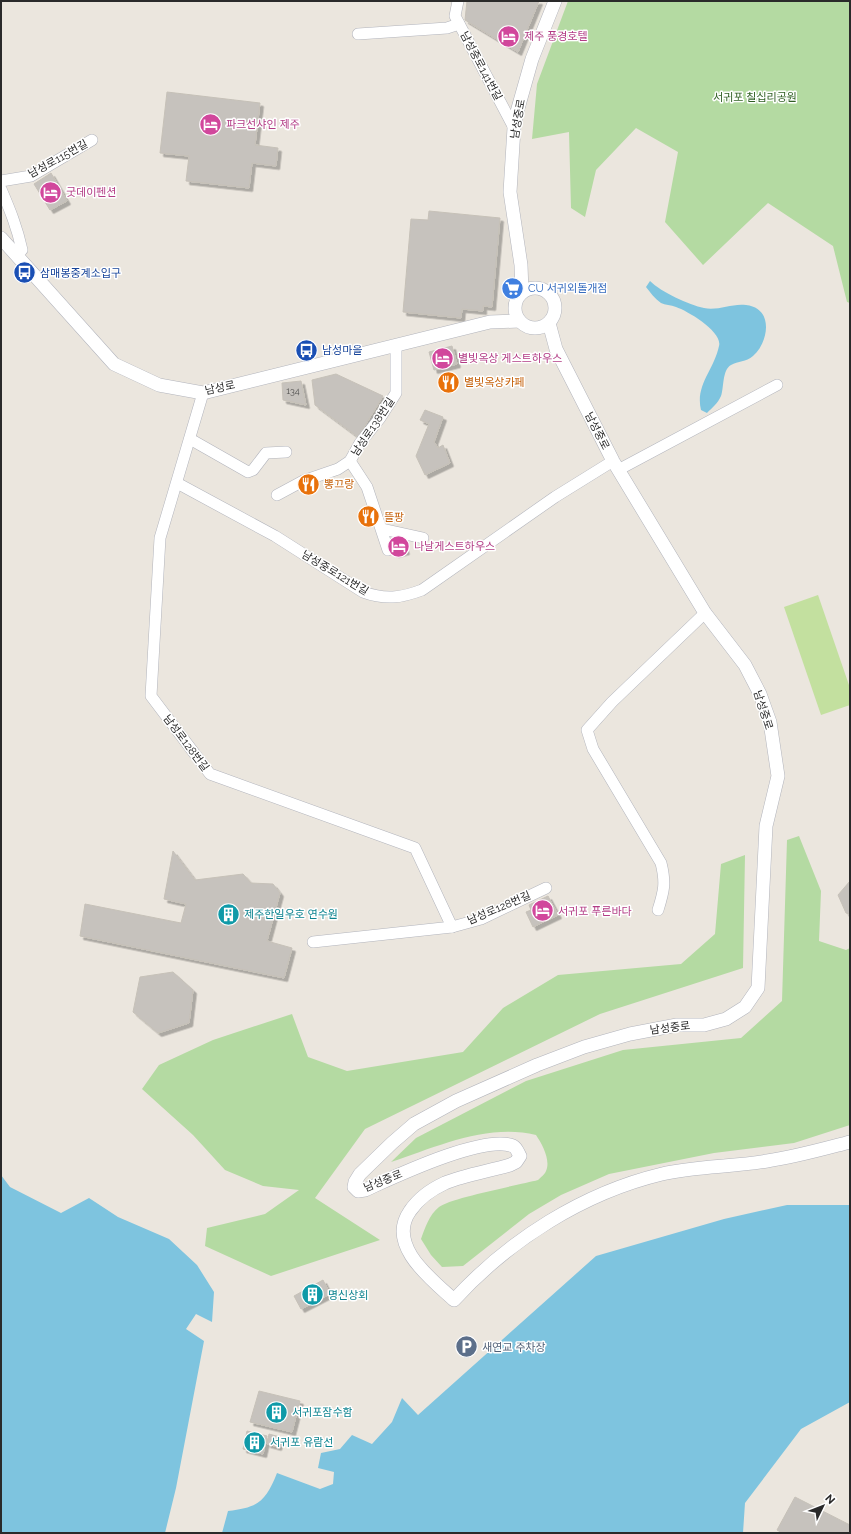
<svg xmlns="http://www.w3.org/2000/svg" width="851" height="1534" viewBox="0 0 851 1534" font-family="Raleway,'Noto Sans KR',sans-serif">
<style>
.green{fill:#b4daa2}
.pitch{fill:#c3e09f}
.water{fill:#7ec4df}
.building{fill:#c6c2bd;stroke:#c6c1b8;filter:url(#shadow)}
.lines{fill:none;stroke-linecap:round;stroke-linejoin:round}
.minor-casing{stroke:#b2b4bc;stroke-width:12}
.tertiary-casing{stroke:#b2b4bc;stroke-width:14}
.minor{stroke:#fff;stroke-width:11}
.tertiary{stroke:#fff;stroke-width:13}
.labels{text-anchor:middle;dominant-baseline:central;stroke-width:3;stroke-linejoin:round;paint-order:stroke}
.number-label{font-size:9px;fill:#51504f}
.hotel-label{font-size:11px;fill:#b23c85;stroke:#fff;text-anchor:start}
.street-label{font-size:11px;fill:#2a2a2a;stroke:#fff}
.park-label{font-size:11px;fill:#2f5f23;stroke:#fff}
.transit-label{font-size:11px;fill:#164399;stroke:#fff;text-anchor:start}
.shop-label{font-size:11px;fill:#366cbe;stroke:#fff;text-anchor:start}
.food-label{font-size:11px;fill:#c56008;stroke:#fff;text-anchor:start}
.culture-label{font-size:11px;fill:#0d838f;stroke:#fff;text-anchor:start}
.service-label{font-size:11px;fill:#4e5e75;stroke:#fff;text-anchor:start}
</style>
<defs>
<filter id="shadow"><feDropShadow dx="3.5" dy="3.5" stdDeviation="0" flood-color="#0004"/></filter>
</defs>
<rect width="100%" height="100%" fill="#ebe6de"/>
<g class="green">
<path d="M568,1H850V303L847,302L833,246L768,203L703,265L665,222L678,152L636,128L596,170L585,217L571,208L569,132L532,139L537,84Z"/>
<path d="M799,836L821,891L819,941L846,950L850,948V1125L794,1143L714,1153L609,1174L561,1195L529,1214L463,1266L442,1267L431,1255L421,1239C425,1228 429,1215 439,1207C450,1198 519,1185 538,1180C540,1178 545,1174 546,1171C551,1160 542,1144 536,1135C488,1123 436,1147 391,1162L416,1138L526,1081L623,1050L741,1038L782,1001L787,840Z"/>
<path d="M745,855L743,968L600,1014L365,1129L315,1198L380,1240L271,1276L205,1246L207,1228L265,1214L299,1190L263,1186L225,1170L193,1135L142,1089L159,1065L213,1040L292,1014L308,1057L347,1071L463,1052L503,1008L558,975L681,964L715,934L721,864Z"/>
</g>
<path class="pitch" d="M818,595L850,688V705L821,715L784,607Z"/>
<g class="water">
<path d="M650,281C661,292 689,305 704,308C718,311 732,303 746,305C774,308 769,342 753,356C746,362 738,361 731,365C722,370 724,388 721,396C718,403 712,408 707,413L701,410C695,385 714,370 719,346C723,332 688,311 676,307C671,305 665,305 661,303C655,299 650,292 646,287Z"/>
<path d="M1,1175L10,1187L61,1213L89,1198L118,1217L169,1239L197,1265L214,1292L212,1322L196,1314L186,1329L204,1341L176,1488L165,1533H1Z"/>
<path d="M787,1205H850V1402L801,1429L745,1503L743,1533H222L228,1511C258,1508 266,1501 277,1473L320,1489L333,1484L334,1472L318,1468L321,1453L340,1449L352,1435L372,1444L392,1422L402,1398L418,1415L596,1256L724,1219Z"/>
</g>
<g class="building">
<path d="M467,1H539L518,52L465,20Z"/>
<path d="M167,92L260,103L255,145L278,148L276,166L252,163L249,188L186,181L189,156L160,153Z"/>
<path d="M51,173L67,201L50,210L34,184Z"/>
<path d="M429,211L500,218L492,307L483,306V311L462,309L461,318L403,312L411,219L428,220Z"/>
<path d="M452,346L457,364L434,370L429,352Z"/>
<path d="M336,374L383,396L358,437L315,405L312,380Z"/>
<path d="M301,381L306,405L283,400L282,383Z"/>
<path d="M425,410L443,417L434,442L438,448L443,445L450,463L425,475L416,456L429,424L420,420Z"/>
<path d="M402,538L406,551L395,554L391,541Z"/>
<path d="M173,851L195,880L243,874L251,883L273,884L280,893L267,941L292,948L284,978L80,936L85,904L181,923L186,904L164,899Z"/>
<path d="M850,881V914L846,913L838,895Z"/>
<path d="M548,896L558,915L533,927L526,912L531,910L529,905Z"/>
<path d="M173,972L193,990L189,1023L158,1033L133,1012L140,977Z"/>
<path d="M323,1280L330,1294L301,1309L294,1296Z"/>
<path d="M259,1391L300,1401L292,1432L250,1422Z"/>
<path d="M247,1431L267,1436L263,1454L243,1449Z"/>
<path d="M269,1434L280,1437L278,1447L267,1444Z"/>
<path d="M795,1497L850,1525V1533H782L777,1530Z"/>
</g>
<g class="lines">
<defs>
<g id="minor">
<path d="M458,1L455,16L514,128"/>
<path d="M358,34L447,28L459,24"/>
<path d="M1,181L31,176L92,140"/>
<path d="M1,189C10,210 17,227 22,250L16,255"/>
<path d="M203,393L160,538L151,696L210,774L415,848L452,927L481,919L546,888"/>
<path d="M190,439L248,472L253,470L266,453L286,452"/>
<path d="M350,461L367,487L388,550"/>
<path d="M618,470L777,385"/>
<path d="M177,483L275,536L363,592C385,600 401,598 422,590L555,497L613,461"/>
<path d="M277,495L303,481L338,469L350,461L360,443L380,418L396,393V346"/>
<path d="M382,529L423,538"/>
<path d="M658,910C664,891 666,883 661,863L593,749L587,730L612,702L705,613"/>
<path d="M313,942L452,927"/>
</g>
<g id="tertiary">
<path d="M1,238L114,364L159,385L203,393L490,322L519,321"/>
<circle cx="535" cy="308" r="20"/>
<path d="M522,292L521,265L510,192L514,128L517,112L532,59L555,1"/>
<path d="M549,323L556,349L613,461L705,613L745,665L760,694L770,722L778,776L766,826L758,988L745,1007L726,1019L704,1025H677L630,1034L584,1047L537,1065L456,1101L414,1124L392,1143L360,1174L355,1182L354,1187L358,1191L365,1190C394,1177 484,1134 513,1146C517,1148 518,1153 520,1156L516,1162L510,1165C490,1171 464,1175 445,1183C432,1189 418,1199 410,1211C386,1245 431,1279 454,1300C509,1240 583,1193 662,1174C696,1166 732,1167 767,1161C795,1157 823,1149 850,1142"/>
</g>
</defs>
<use href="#minor" class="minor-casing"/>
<use href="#tertiary" class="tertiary-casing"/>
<use href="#minor" class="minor"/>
<use href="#tertiary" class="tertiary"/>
</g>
<defs>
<symbol id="hotel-disc" viewBox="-11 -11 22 22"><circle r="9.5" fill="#d1479c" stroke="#fff"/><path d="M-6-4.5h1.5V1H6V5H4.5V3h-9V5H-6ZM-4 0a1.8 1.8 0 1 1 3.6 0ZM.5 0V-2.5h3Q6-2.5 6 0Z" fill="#fff"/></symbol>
<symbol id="bus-disc" viewBox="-11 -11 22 22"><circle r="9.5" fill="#1a4fb4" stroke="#fff"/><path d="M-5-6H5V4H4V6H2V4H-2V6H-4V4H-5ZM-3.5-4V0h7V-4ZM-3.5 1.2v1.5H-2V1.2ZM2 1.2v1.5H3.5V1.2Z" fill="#fff"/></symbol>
<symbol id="supermarket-disc" viewBox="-11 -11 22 22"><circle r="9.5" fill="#3f7fe0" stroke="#fff"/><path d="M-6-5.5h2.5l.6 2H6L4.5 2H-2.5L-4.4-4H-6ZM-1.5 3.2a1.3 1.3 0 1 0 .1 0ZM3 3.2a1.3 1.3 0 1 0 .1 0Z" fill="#fff"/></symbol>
<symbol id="restaurant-disc" viewBox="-11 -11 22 22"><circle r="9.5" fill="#e8710a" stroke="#fff"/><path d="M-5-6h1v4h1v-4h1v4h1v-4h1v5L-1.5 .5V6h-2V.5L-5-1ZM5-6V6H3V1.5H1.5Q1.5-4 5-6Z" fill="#fff"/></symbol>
<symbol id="building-disc" viewBox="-11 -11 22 22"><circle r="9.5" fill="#0f9aa8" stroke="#fff"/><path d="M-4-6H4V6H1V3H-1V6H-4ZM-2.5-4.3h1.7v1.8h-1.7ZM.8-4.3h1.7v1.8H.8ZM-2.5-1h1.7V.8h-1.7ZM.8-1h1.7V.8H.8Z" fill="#fff"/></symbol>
<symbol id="parking-disc" viewBox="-11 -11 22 22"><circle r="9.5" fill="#5c6f8a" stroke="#fff"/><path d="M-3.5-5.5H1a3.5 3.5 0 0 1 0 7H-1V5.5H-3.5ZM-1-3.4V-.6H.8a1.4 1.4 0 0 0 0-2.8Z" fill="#fff"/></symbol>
</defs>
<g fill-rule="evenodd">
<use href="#hotel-disc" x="496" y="24" width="25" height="25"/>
<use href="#hotel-disc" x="198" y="112" width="25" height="25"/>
<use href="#hotel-disc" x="38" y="180" width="25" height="25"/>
<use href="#bus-disc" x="12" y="260" width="25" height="25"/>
<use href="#supermarket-disc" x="500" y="276" width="25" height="25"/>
<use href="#bus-disc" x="294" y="338" width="25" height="25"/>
<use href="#hotel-disc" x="430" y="346" width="25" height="25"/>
<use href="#restaurant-disc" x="436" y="370" width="25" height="25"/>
<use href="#restaurant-disc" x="296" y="472" width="25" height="25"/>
<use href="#restaurant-disc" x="356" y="504" width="25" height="25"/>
<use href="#hotel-disc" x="386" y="534" width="25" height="25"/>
<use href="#hotel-disc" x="530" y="898" width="25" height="25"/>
<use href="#building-disc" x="216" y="902" width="25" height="25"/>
<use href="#building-disc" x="300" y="1282" width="25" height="25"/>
<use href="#parking-disc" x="454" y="1334" width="25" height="25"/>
<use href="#building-disc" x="264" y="1400" width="25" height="25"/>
<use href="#building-disc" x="242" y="1430" width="25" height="25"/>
</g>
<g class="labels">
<g class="number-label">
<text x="293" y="391">134</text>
</g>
<g class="hotel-label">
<text x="524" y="36">제주 풍경호텔</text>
<text x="226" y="124">파크선샤인 제주</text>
<text x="66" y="192">굿데이펜션</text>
<text x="458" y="358">별빛옥상 게스트하우스</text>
<text x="414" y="546">나날게스트하우스</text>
<text x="558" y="911">서귀포 푸른바다</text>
</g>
<g class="street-label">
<text transform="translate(481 66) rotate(62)">남성중로141번길</text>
<text transform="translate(518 119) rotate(-80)">남성중로</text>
<text transform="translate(58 159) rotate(-29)">남성로115번길</text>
<text transform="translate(220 388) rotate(-12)">남성로</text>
<text transform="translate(373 427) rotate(-56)">남성로138번길</text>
<text transform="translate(597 431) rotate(63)">남성중로</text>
<text transform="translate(335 573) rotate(31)">남성중로121번길</text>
<text transform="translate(763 710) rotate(72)">남성중로</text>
<text transform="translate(186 743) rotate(53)">남성로128번길</text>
<text transform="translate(499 908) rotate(-23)">남성로128번길</text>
<text transform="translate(670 1028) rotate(-7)">남성중로</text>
<text transform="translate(383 1181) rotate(-22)">남성중로</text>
</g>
<g class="park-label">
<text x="755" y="97">서귀포 칠십리공원</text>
</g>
<g class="transit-label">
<text x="40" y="273">삼매봉중계소입구</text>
<text x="322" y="350">남성마을</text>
</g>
<g class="shop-label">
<text x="528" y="288">CU 서귀외돌개점</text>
</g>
<g class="food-label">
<text x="464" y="382">별빛옥상카페</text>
<text x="324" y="484">뽕끄랑</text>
<text x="384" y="517">뜰팡</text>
</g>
<g class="culture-label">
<text x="244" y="914">제주한일우호 연수원</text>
<text x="328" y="1295">명신상회</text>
<text x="292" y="1412">서귀포잠수함</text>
<text x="270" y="1442">서귀포 유람선</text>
</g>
<g class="service-label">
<text x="482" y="1347">새연교 주차장</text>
</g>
</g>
<rect width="851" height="1534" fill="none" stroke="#2a2a2a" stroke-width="4"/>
<g transform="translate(823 1506) rotate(47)" stroke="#ffffff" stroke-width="3" paint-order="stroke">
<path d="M0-3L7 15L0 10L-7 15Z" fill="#2a2a2a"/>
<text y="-6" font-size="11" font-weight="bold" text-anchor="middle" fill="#2a2a2a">N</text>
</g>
</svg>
